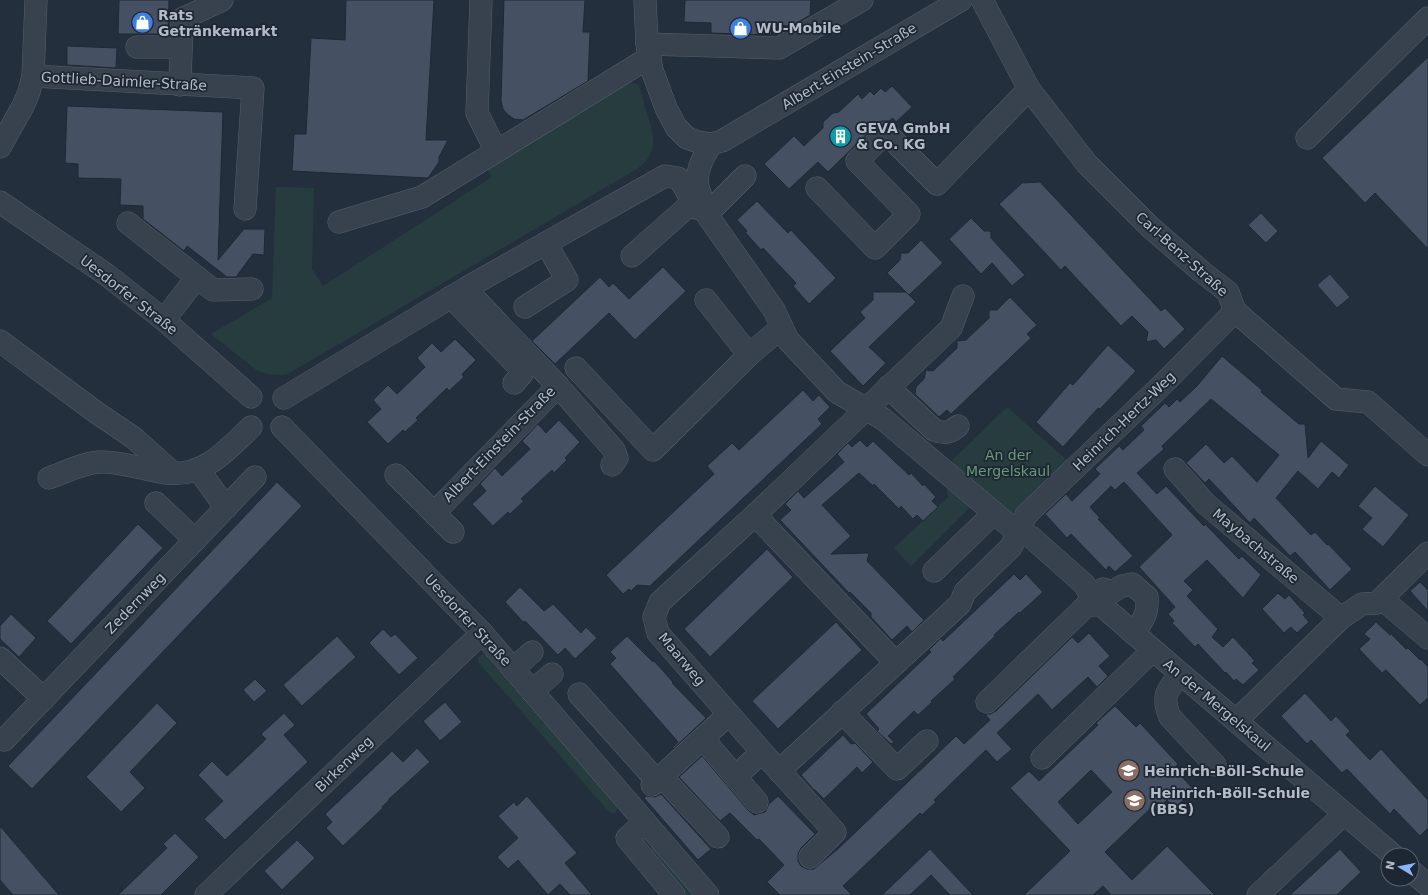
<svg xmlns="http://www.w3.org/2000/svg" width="1428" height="895" viewBox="0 0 1428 895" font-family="'DejaVu Sans',sans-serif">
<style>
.green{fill:#263c3f}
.building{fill:#455162;stroke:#1f2835;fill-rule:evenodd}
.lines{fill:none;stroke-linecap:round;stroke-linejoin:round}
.minor-casing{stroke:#565f6c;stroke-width:23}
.minor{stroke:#38414e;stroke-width:22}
.labels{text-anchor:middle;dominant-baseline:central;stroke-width:3.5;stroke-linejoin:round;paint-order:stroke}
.poi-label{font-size:14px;font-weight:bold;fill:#b4bcc9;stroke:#1d2633;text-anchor:start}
.street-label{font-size:14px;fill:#b4bcc9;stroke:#1d2633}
.park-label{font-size:14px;fill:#6b9a76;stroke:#1d2633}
</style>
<rect width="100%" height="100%" fill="#242f3e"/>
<g class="green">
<path d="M631,82L639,85C642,96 645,107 649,119C655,141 657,154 637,169L288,374C275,376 266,375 255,369L211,334L272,298L276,187L314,188L312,269L323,286L492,177L485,165L626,83Z"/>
<path d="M1007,407L1069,462L1012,514L946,466Z"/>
<path d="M947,486L971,506L911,566L894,548L948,497Z"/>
<path d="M482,654L485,655L616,805L617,809L616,812L613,813L609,812L478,662V658Z"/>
<path d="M648,848H652L654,849L694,895H681Z"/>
</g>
<g class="building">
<path d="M119,0H169L168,34H118Z"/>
<path d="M346,0H434L426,140H448L439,157V162L428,178L292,171L294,134H306L311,38L345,40Z"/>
<path d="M504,0H585L583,32H590L588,81L523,120L514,119L507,114L503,109L501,101Z"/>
<path d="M685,0H811L810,15L792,26L773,25L771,35L711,33V23L684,22Z"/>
<path d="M67,46L117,48L116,68L67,65Z"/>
<path d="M1428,57V249L1375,193L1365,203L1322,158Z"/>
<path d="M892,86L912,107L896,122L893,118L889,121H882L877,124L828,172L818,162L789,189L764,164L794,136L804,146L823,128V122L833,113L839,112L858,94L862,99L870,91L874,95L881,88L885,92Z"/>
<path d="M67,106L223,112L218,260L244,229H265L264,255L253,254L236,277H227L187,246L184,251L143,219V206L120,205L121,179L78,178V164L65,163Z"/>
<path d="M1040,182L1161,311L1165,308L1185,329L1164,349L1156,340L1146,342L1148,332L1132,316L1121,326L1065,266L1061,270L999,204L1022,183Z"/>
<path d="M757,201L788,233L791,230L836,278L809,304L793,286L796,283L763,248L761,250L745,232L747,231L737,220Z"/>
<path d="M1261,213L1278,231L1266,243L1248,225Z"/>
<path d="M971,218L984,231H991V238L1025,275L1012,286L992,263L981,274L949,239Z"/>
<path d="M921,240L943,263L909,295L887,273L900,260L901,253H908Z"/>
<path d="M663,267L686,291L635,340L609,313L555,364L532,341L600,277L609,287L613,283L629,299Z"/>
<path d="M1330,274L1350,297L1337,308L1317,285Z"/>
<path d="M873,292H906L916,302L869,347L886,363L863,386L830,351L865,318L860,312L873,300Z"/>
<path d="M1010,297L1037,325L1027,334L1031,338L951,414L947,410L939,417L915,394L916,387L924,379L926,370L933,371L957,348V341L966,340L989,318V310H997Z"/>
<path d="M455,339L476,360L462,374L464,377L449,391L447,388L416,418L418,420L405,432L403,430L388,444L367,422L381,409L373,400L388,385L397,394L425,367L417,358L432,343L441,352Z"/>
<path d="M1108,345L1136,371L1100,409L1098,408L1063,447L1036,422L1070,383L1073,385Z"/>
<path d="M1222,356L1262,390L1261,392L1299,424H1305L1308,458L1321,441L1349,465L1339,478L1332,472L1318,489L1298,471L1276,498L1311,535L1315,532L1327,545L1328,544L1352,569L1330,590L1295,552L1290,556L1254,518L1250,523L1209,479L1205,483L1186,463L1206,444L1224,463L1232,456L1257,482L1279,455L1211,399L1162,446L1164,449L1137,473L1157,494L1166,486L1204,526L1205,524L1239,559L1242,556L1261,575L1243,598L1207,560L1184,581L1193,590L1187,596L1218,629L1212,637L1223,647L1233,637L1255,661L1252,663L1259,670L1243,685L1236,679L1234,681L1226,672L1225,673L1198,644L1195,647L1172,623L1174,621L1168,614L1175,607L1139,567L1172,535L1124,482L1115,490L1111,486L1090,507L1100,518L1098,519L1133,556L1115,572L1109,566L1106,570L1071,534L1067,538L1045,514L1066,494L1072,501L1100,474L1095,469L1119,446L1123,450L1144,430L1141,426L1165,403L1169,407L1177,399L1180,402L1197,386Z"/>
<path d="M803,390L813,401L819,395L830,407L818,419L822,424L650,586L637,585L631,591L629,589L623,594L606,575L714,474L707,466L732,443L739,450Z"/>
<path d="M559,420L580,442L565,458L567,460L554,473L552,470L521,499L524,501L510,514L508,512L493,526L472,504L486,491L480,484L495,468L502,476L530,449L522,441L538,424L546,433Z"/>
<path d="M860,440L867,447L873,441L909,475L911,473L923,486L924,484L936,497L932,501L938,507L923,521L917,515L913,519L901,506L899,509L874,484L873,486L859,473L822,505L851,536L831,554L869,553L867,561L924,620L912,632L907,626L892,640L871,617V613L850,592L849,593L780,520L791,510L785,504L798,491L804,498L844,462L837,454L848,443L852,447Z"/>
<path d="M277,482L302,506L32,789L8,766Z"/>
<path d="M1375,486L1409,515L1383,547L1362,529L1372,518L1358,506Z"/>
<path d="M138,524L163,548L71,644L47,621Z"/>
<path d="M767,549L793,577L710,657L684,629Z"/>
<path d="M1014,574L1020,580L1026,574L1043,592L1020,613L1019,612L994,635L995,636L953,677L955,679L931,701L932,702L918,715L914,711L888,736L894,742L891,744L877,731L879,729L866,714L931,652L929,650L941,638L943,641Z"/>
<path d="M1420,582L1428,590V611L1410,591Z"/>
<path d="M520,587L544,611L553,604L581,633L586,627L597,638L575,659L565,648L558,655L525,621L523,622L505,602Z"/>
<path d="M1278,593L1285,599L1289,595L1305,613L1303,615L1309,622L1297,633L1291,627L1284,633L1262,609Z"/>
<path d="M11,614L36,638L19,657L0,639V626Z"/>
<path d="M836,622L862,650L778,729L752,701Z"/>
<path d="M1376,622L1390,635L1391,634L1406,649L1408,648L1420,660L1421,659L1428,667V698L1420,705L1386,670L1382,673L1359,649L1370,639L1364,634Z"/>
<path d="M383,629L391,637L395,634L418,658L399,675L369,643Z"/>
<path d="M1089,633L1110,656L1099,666L1108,676L1097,687L1088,677L1052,710L1038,694L997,733L1012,749L997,762L986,750L934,800L936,802L922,815L920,813L843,886L852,895H780L767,882L784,865L759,839L757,840L730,813L720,821L679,777L702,756L748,810L754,815L765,812L769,804L778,796L815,834L801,848L798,854V861L801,866L807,869H814L839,848L956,736L964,744L990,720L985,714H990L996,711L1072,637L1078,643Z"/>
<path d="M337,636L356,657L302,706L283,685Z"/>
<path d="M627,636L653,662L654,661L673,682L672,683L706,718L673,749L672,748L678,742L610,664L616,658L610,652Z"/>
<path d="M255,679L267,691L254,702L243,690Z"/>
<path d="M1305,693L1331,721L1336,716L1350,731L1346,735L1370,760L1381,749L1428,800V828L1420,836L1394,809L1390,814L1347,769L1342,773L1311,740L1307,744L1281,716Z"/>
<path d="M445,702L462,722L440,741L423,721Z"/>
<path d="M157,703L177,723L130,772L145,788L121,812L86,777Z"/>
<path d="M1115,706L1136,727L1140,723L1178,764L1174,768L1194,790L1175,808L1167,800L1157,810L1153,806L1105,852L1132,880L1167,846L1215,895H1111L1103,886L1093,895H1024L1070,851L1010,788L1029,771L1039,781L1098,725L1096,723ZM1091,770L1112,792L1078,824L1058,802Z"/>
<path d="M284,713L295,725L284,735L308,762L225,840L204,819L223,801L198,775L212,761L227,776L266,739L261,734Z"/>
<path d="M843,735L851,744L855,743L873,762L862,773L857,767L824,799L815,790H814L801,775Z"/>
<path d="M417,748L430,762L389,799V800L382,807L383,808L343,846L326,828L332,822L325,814L392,751L403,762Z"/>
<path d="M661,794L711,849L698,860L644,798L646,796L655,797Z"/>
<path d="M527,796L577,853L565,863L592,895H570L560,884L548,895L518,860L508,869L497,857L518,838L498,816L514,802L517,806Z"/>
<path d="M0,826L41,874L59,895H13L0,880Z"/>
<path d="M175,833L199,857L161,895H118L167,848L163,844Z"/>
<path d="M297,840L315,858L282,890L264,871Z"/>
<path d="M930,849L973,895H950L931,875L910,895H882Z"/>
<path d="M1340,849L1361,872L1337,895H1290Z"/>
</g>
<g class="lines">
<defs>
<g id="minor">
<path d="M481,0L477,113L496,151"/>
<path d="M645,0L647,44L652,70L666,108L676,127L687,138L698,142L711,144L722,141L961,0"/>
<path d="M982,0L1029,89L1087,164L1150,227L1202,272L1228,292L1235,311L1336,399L1368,402L1428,455"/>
<path d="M647,44L779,48L862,0"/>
<path d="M137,47H181"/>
<path d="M33,76L253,88L245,209"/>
<path d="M180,85L182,19L222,0"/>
<path d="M1307,138L1428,18"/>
<path d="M711,144C703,158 695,171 698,187C700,195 704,200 703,209L774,310L788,340L837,392L883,419L1018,533L1031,537L1084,584L1090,594"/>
<path d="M0,147L23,106L29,92L33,76L36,0"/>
<path d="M817,188L875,248L909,214L857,161L886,133L937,184L1029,89"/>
<path d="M0,202L107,275L164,320L251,397"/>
<path d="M707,214L745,176"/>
<path d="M339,222L422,197L650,57"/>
<path d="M128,223L213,290L252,289"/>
<path d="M632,256L693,202"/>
<path d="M451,297L517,365L522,374L514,383"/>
<path d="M706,300L749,355"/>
<path d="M525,307L567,280L546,243"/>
<path d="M164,320L197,277"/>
<path d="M0,341L97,413L134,438L173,473"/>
<path d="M576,368L653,450L749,355L782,327"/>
<path d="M558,386L614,450L617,458L612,465"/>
<path d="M888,387L934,430C944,434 950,433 958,426"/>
<path d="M284,398L468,287L665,176L678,178C686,186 689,200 697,208"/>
<path d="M282,427L482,633L708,895"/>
<path d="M198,469L226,508"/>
<path d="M1175,469L1206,504L1341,618"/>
<path d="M396,475L453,532"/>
<path d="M49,478C63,473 88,461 102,462C123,462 145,470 166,473C203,478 227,450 251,427"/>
<path d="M156,503L195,540"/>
<path d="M434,513L558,386L476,300L468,287"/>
<path d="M755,515L896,663"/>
<path d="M934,571L994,513"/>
<path d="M1382,599L1428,638"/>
<path d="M1100,604L1181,674L1393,855"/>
<path d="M1100,604L1103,589L1112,592L1122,586L1132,584L1147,597C1148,614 1144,620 1133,633"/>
<path d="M0,658L44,699"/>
<path d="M513,669L532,652"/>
<path d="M1181,674C1167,690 1161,696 1170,717L1215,765"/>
<path d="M532,691L552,674"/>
<path d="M579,694L657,781"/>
<path d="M987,702L1086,606L1100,604"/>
<path d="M842,712L897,769L927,741"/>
<path d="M1236,721L1341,618L1362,604L1377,603L1428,553"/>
<path d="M4,740L255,477"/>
<path d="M710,747L757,802"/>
<path d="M1042,758L1153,650"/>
<path d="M779,771L960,604L965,592L1011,547L1026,515L1166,381L1235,311"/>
<path d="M662,777L718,837"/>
<path d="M735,777L762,752"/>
<path d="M652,785L729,714"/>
<path d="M645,822L627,838L674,895"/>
<path d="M810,857L835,832L762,752L658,633L654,617L660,602L755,515L951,328L963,296"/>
<path d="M1412,872L1428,885"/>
<path d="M206,895L482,633"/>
<path d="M1258,895L1344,814"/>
</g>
</defs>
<use href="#minor" class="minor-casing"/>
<use href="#minor" class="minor"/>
</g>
<defs>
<symbol id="shop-disc" viewBox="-11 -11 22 22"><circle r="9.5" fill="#3f7fe0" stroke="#1d2633"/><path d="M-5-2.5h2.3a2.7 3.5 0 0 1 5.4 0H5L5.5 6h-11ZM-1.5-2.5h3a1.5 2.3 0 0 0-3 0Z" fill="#fff"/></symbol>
<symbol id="building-disc" viewBox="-11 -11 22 22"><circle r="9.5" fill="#0f9aa8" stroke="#1d2633"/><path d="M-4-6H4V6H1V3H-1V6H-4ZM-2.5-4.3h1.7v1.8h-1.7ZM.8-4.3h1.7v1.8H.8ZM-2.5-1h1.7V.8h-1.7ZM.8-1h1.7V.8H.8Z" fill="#fff"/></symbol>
<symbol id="school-disc" viewBox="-11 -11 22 22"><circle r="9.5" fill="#8d6e63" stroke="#1d2633"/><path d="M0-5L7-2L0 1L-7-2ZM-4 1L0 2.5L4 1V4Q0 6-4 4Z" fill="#fff"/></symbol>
</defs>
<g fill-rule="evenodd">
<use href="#shop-disc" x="130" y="10" width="25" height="25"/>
<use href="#shop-disc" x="728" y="16" width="25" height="25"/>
<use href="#building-disc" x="828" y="124" width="25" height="25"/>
<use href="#school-disc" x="1116" y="758" width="25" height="25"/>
<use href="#school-disc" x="1122" y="788" width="25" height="25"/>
</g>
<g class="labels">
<g class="poi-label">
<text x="158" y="15">Rats<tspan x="158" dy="16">Getränkemarkt</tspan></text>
<text x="756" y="28">WU-Mobile</text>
<text x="856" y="128">GEVA GmbH<tspan x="856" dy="16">&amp; Co. KG</tspan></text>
<text x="1144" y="771">Heinrich-Böll-Schule</text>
<text x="1150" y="793">Heinrich-Böll-Schule<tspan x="1150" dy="16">(BBS)</tspan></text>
</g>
<g class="street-label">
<text transform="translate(849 66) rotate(-31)">Albert-Einstein-Straße</text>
<text transform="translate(124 81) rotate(3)">Gottlieb-Daimler-Straße</text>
<text transform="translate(1182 254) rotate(42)">Carl-Benz-Straße</text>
<text transform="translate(129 295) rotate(38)">Uesdorfer Straße</text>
<text transform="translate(1124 421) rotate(-44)">Heinrich-Hertz-Weg</text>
<text transform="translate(499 444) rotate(-46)">Albert-Einstein-Straße</text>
<text transform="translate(1256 546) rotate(40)">Maybachstraße</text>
<text transform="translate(135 603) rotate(-46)">Zedernweg</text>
<text transform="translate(468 620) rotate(47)">Uesdorfer Straße</text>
<text transform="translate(682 659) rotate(50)">Maarweg</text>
<text transform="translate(1217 705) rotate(40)">An der Mergelskaul</text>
<text transform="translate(344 764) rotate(-44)">Birkenweg</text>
</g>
<g class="park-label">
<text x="1008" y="455">An der<tspan x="1008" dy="16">Mergelskaul</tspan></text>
</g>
</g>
<g transform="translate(1400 867) rotate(280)"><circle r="19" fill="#1d2633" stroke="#59626f"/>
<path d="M0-3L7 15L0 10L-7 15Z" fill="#8ab4f8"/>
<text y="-6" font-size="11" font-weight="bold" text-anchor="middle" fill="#b4bcc9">N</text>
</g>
</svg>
